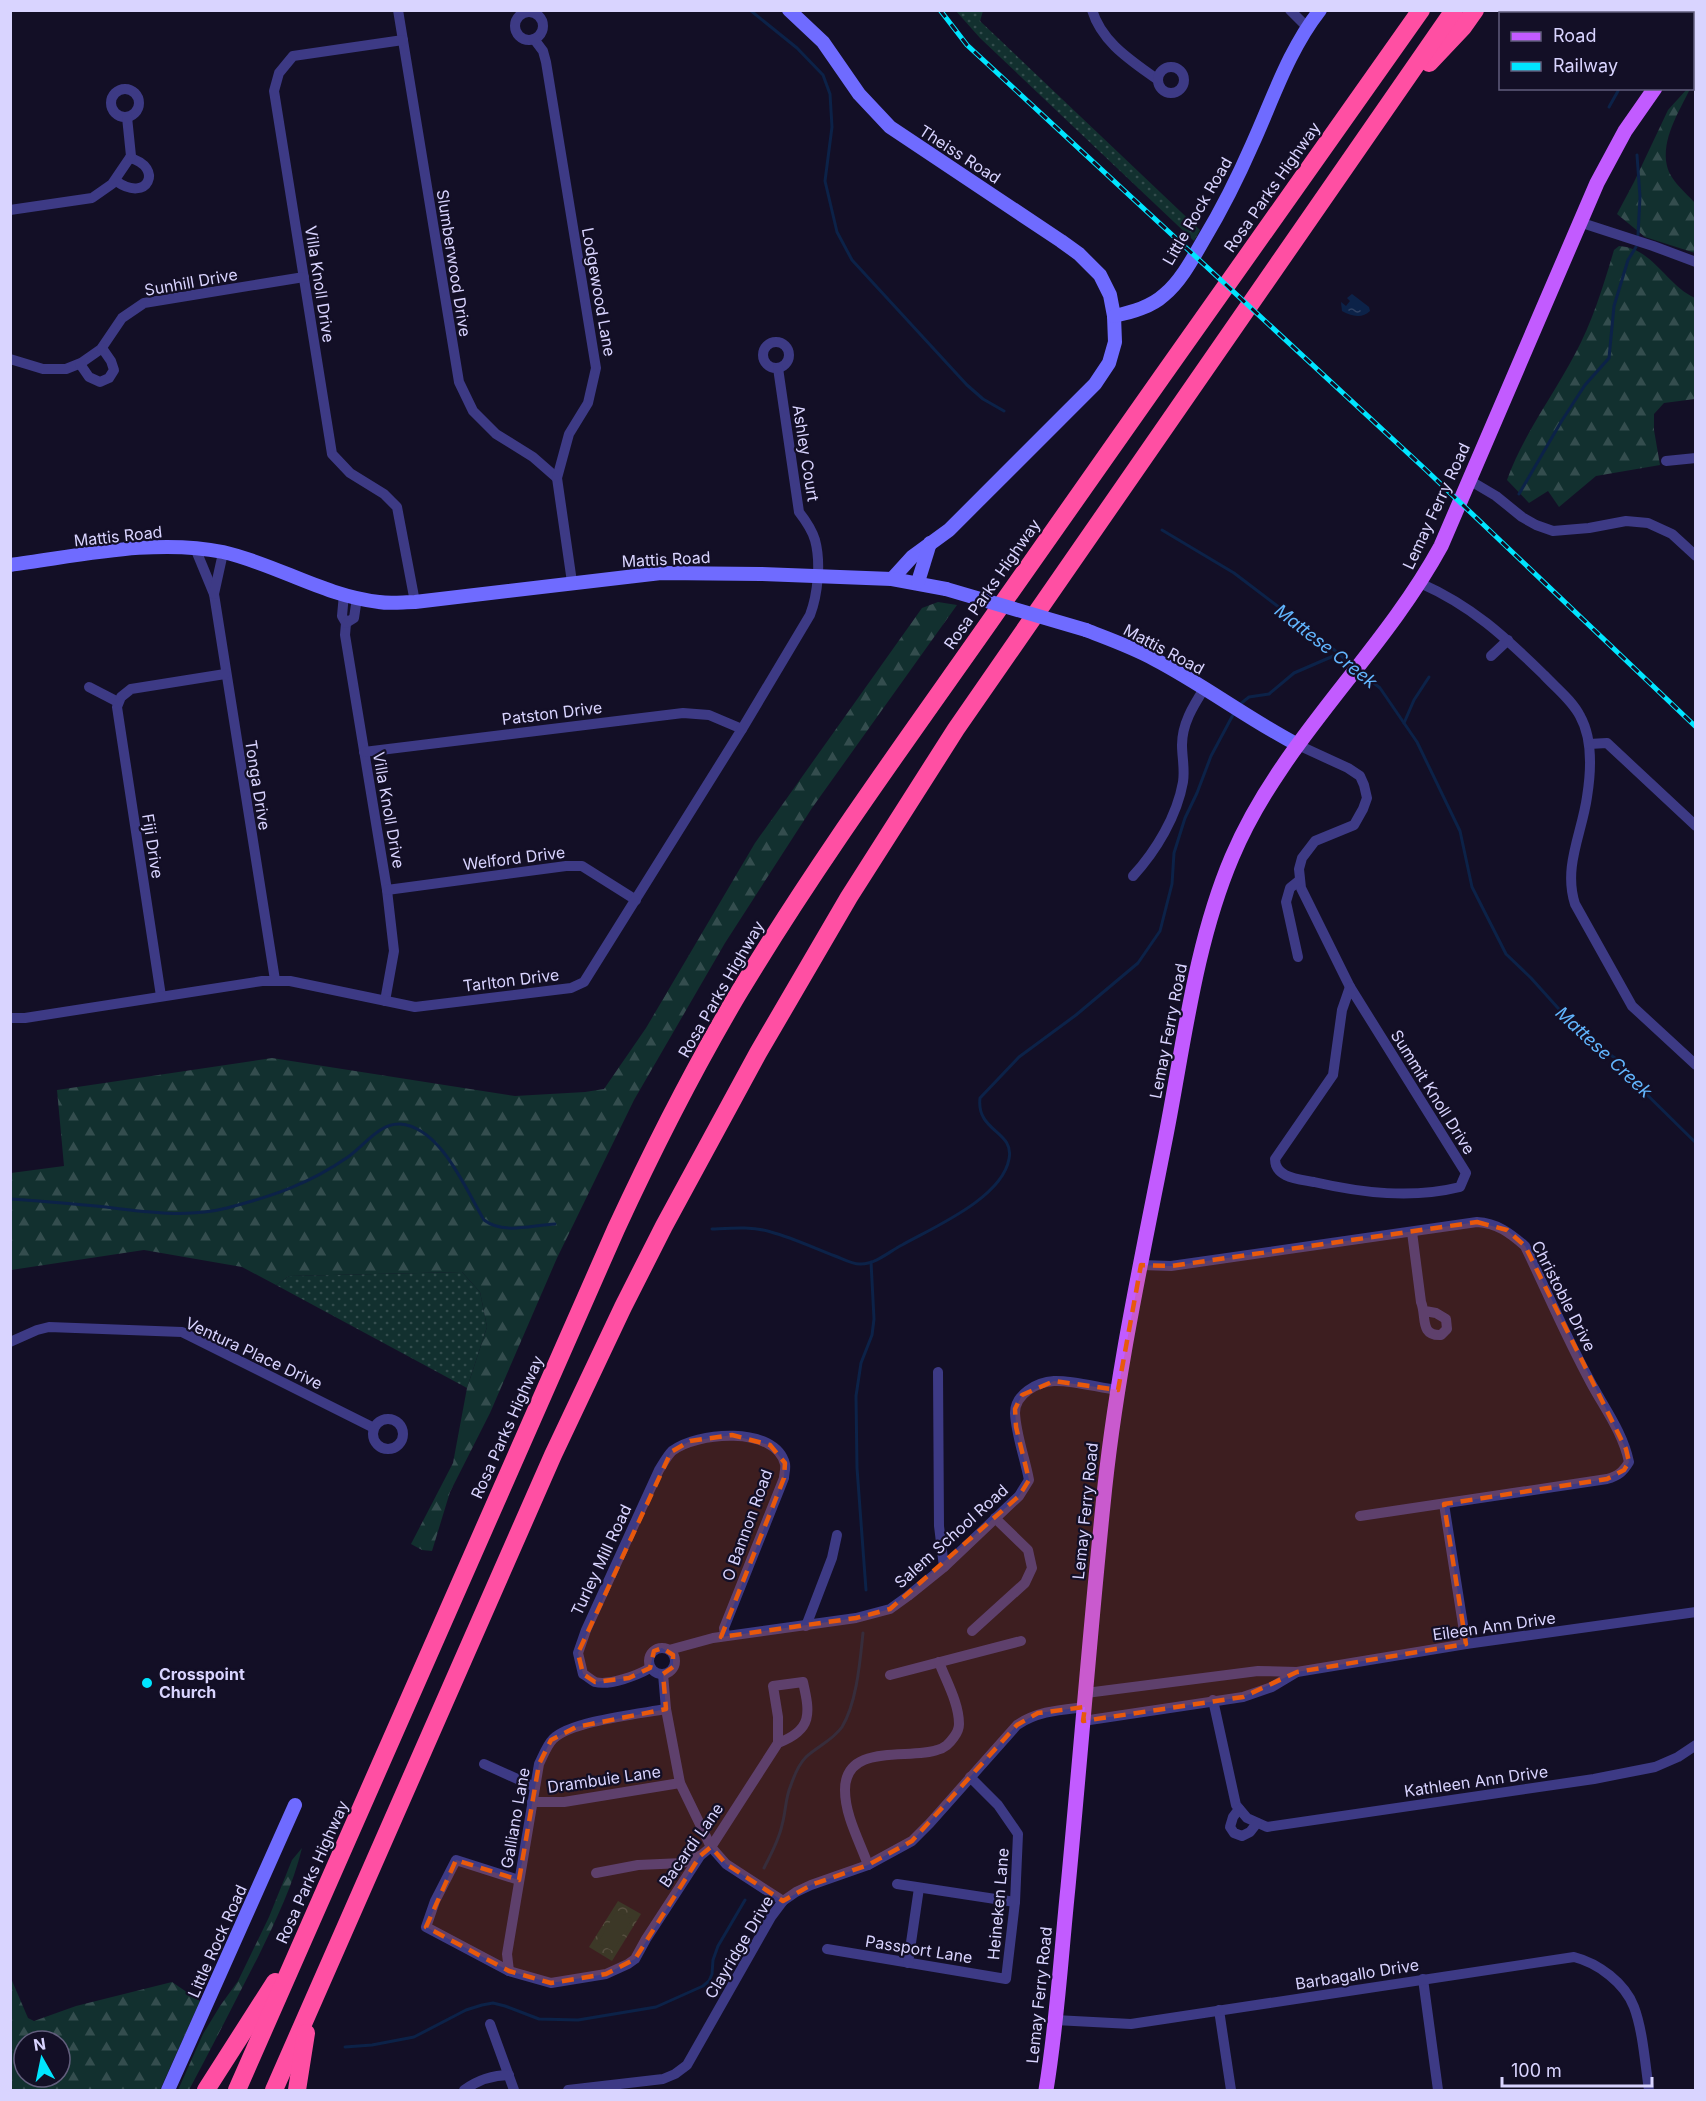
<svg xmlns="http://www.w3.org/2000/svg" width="1706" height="2101" viewBox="0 0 1706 2101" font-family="Inter,sans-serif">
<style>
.grass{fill:url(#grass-dots)}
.forest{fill:url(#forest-firs);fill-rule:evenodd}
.park{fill:url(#park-crowns)}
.pitch{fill:#12302f}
.water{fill:url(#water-ripples)}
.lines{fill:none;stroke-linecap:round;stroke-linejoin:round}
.stream{stroke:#0c2248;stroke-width:3}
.street{stroke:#3d3a85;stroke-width:10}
.secondary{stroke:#6f6bff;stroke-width:14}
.primary{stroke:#c25bff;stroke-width:15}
.highway{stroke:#ff4fa3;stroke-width:18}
.rail-casing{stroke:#00e5ff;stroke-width:5}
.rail{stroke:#130f26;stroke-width:3;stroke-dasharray:9;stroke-linecap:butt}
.secondary-bridge{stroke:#6f6bff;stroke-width:14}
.marked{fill:#e8590c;fill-opacity:0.2;stroke:#e8590c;stroke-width:4.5;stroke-dasharray:12 8;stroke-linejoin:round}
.poi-dot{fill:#00e5ff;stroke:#130f26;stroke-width:2}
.labels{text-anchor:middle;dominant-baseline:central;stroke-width:4.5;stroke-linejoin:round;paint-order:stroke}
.street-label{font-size:16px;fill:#d9d4ff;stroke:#130f26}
.poi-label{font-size:16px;font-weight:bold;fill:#d9d4ff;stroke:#130f26;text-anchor:start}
.water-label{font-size:18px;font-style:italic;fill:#62b6ff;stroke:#130f26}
</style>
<defs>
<pattern id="grass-dots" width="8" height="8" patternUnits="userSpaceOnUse" patternTransform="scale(1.5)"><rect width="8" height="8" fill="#12302f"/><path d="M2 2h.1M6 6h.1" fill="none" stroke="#344d4e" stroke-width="1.8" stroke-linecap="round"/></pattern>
<pattern id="forest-firs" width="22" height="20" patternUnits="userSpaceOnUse" patternTransform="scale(1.5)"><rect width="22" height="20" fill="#12302f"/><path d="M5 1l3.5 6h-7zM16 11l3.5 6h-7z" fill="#344d4e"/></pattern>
<pattern id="park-crowns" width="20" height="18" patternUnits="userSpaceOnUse" patternTransform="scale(1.5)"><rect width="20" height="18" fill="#12302f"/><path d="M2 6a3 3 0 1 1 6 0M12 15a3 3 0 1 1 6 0" fill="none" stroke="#344d4e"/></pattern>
<pattern id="water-ripples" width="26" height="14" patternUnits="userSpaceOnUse" patternTransform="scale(1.5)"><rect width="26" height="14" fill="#0c2248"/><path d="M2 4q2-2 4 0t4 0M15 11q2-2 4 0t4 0" fill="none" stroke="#2f4163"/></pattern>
</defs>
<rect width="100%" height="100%" fill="#130f26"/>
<g class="grass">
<path d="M956,11H983L980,21L1200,230L1194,241L980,38Z"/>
<path d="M462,1272L480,1292L487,1327L467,1388L276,1285L289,1276Z"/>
</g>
<g class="forest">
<path d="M1687,89H1690C1679,112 1661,139 1667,166C1670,180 1686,193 1695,203V253L1645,237L1617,214L1634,182L1668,110Z"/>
<path d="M1619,246C1653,248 1666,285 1695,298V399L1664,403L1654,414V430L1660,465L1596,476L1559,507L1548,491L1529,503L1507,480C1523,435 1553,396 1575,354C1592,323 1604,284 1614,250Z"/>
<path d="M938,602L957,605L812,808L725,943L634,1100L557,1258L490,1413L450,1492L432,1551L422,1550L411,1544L453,1463L467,1388L487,1327L480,1292L462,1272L289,1276L276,1285L242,1267L144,1250L11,1270V1173L64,1166L57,1090L272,1058L515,1096L585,1092L604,1089L646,1028L755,843L922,608Z"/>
<path d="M302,1848C293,1885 276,1920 259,1955C236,2000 213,2045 189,2090H178L203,2034L220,2006L238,1981L269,1917L292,1860Z"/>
<path d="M10,1976L28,2018L34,2021L76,2006L172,1982L200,2001L160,2090H11ZM24,2041H60V2077H24Z"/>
</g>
<path class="park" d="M618,1901L641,1914L612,1961L589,1947Z"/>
<path class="pitch" d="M617,1910L632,1919L613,1951L598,1943Z"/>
<path class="water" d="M1352,294L1369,307L1370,311C1362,319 1351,316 1342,311L1341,302L1346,306L1350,301L1347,298Z"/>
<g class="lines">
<g class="stream">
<path d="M750,10L797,48L823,75L830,94L832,127L825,181L837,232L852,260L967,385L983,399L1004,411"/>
<path d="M1609,107L1618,91"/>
<path d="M1637,155L1640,197L1638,235"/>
<path d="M1519,494L1561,422L1585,385L1609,358L1614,306L1628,260L1636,247"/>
<path d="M1162,530L1234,573L1325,642L1353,666"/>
<path d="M1360,672L1380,688L1417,742L1460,831L1472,887L1506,954L1531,978L1584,1037L1615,1058L1625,1073L1696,1143"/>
<path d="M1239,705L1249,697L1269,694L1294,673L1338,654"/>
<path d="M1404,723L1414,700L1429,677"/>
<path d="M10,1199C42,1201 74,1204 106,1207C145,1212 188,1218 227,1208C273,1196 309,1184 348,1157C364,1146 379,1123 400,1124C441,1127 466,1190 484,1220C504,1235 531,1225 555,1224"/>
<path d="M712,1229C732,1228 752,1226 771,1232C793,1238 814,1248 835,1256C843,1259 853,1265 861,1264C876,1264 890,1251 902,1245C934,1227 1002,1198 1009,1159C1015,1131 976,1132 980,1098L1019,1057L1076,1015L1138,963L1160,931L1172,884L1174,853L1185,818L1197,793L1211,756L1234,713"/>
<path d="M866,1590L857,1468L856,1396L861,1363L872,1335L874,1319L871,1262"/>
<path d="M764,1868C771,1854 779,1840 782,1825C786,1812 785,1798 791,1785C794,1776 800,1763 806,1757C818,1746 833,1740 842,1727C857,1702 860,1661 863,1633"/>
<path d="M345,2047L372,2045L414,2037L466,2010L482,2005L493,2003L505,2006L539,2019L578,2020L656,2007L703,1986L709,1981L712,1974L713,1960L718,1946L745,1900"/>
</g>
<g class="street">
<path d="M398,10L459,382L473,411L496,434L533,457L557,478"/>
<path d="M1092,10C1102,43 1132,61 1158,80"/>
<path d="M1290,10L1307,27"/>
<circle cx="529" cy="26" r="14"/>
<path d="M534,39L543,51L546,62L596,368L588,403L569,434L557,478L572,582"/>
<path d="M403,40L293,56L279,73L274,91L332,454L350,473L384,494L397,507L415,602"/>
<circle cx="1171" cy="80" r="13"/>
<circle cx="125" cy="103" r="14"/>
<path d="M116,181C148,204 164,167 130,158"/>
<path d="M10,210L92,198L112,184L131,156L127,117"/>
<path d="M1579,222L1653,246L1696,262"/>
<circle cx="776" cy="355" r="13"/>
<path d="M10,359L43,369H66L81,363L101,349L122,318L144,303L304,277"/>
<path d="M80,364L89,377L100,382L109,378L114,370L111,361L102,348"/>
<path d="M1666,461L1696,458"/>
<path d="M1469,480L1496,496L1522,517L1536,525L1553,531L1589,528L1626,521L1648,523L1672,534L1696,556"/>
<path d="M195,548L214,594L275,980"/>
<path d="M1420,583C1472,606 1504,636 1544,675C1556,688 1572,700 1580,716C1593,739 1591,772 1587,797C1582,833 1563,867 1575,904L1632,1006L1696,1065"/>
<path d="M214,594L223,553"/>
<path d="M344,594L342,616L346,623L345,635L387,890L394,951L385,1001"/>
<path d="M346,623L354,618L357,598"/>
<path d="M1491,656L1508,640"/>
<path d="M89,687L118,702"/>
<path d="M1589,744L1607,743L1696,826"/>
<path d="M1298,745L1348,768L1360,776L1364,785L1367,798L1363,809L1354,825L1315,841L1302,858L1299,869L1301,888L1350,987"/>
<path d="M364,752L683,713L709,715L742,729"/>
<path d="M1133,876C1156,851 1177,816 1183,782C1185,769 1182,757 1182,745C1182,724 1193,706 1204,689"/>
<path d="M387,890L566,866H582L636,900"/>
<path d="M1298,957L1286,902L1290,888L1300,880"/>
<path d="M1350,987L1466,1173L1460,1187C1412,1199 1362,1193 1314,1182C1299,1179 1275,1178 1275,1159L1333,1075L1342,1010Z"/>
<path d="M161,996L117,707L121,697L131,689L225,674"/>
<path d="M10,1018H25L262,981H290L415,1007L571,988L584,982L742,729L810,615C818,594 821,562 815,540C812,530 806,521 799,512L778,368"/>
<path d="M1412,1232L1421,1302C1427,1316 1419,1336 1441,1335L1447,1329L1446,1319L1436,1313L1425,1311"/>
<path d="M1141,1265L1171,1266L1477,1222C1497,1223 1510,1233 1525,1246C1547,1292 1567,1339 1591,1383C1605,1409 1623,1433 1629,1462C1623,1472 1618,1476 1607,1479L1360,1516"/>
<path d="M10,1342L37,1330L49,1327L182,1332L374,1428"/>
<path d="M938,1372L939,1526L944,1567"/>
<circle cx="388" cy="1434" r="15"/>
<path d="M1444,1504L1466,1644"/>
<path d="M806,1626L832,1558L837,1535"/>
<path d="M972,1631L1025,1583L1032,1568L1028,1550L995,1518"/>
<circle cx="662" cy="1661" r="13"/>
<path d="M669,1650L713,1638L856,1618L890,1609L908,1596L944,1567L1019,1496L1029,1480C1025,1458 1016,1435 1015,1413C1015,1394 1037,1382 1054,1381C1072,1380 1100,1388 1118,1390"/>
<path d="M650,1668C638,1675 610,1686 595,1682C591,1680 587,1676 583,1674L578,1653L586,1630L659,1470C663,1464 667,1456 672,1451C696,1432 775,1425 785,1464C786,1468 784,1474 784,1478L724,1628L725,1636"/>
<path d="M663,1674L666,1709L680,1783L711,1847L726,1864L783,1901"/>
<path d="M890,1675L1021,1641"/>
<path d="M1086,1693L1258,1671L1297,1672L1466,1644L1696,1612"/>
<path d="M1213,1700L1236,1805L1247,1818L1267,1827L1594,1779L1655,1767L1678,1757L1696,1745"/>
<path d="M1083,1721L1243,1697L1272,1687L1297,1672"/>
<path d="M484,1764L535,1787"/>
<path d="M532,1802H564L680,1783"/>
<path d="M1239,1809L1233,1817L1230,1827L1234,1833L1242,1836L1250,1832L1257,1823"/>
<path d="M868,1865C860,1842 845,1816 845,1790C845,1742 909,1760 937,1750C945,1748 949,1744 954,1737C957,1733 959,1729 959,1724C959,1703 946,1681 939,1662"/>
<path d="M596,1873L638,1865L683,1863L699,1856"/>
<path d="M519,1880L456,1860L435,1901L426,1927L509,1971L551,1983L606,1974L628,1964L635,1959L646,1939L700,1856L711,1847L778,1743V1717L773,1686L803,1682C810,1713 813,1730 778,1743"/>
<path d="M897,1884L1015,1902"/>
<path d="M827,1949L1006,1979L1015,1902L1018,1834L998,1805L970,1777"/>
<path d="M908,1963L919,1888"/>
<path d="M509,1971L507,1954L539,1764C543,1756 547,1745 553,1739C571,1721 639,1714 666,1709"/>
<path d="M1423,1979L1438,2090"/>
<path d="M1219,2010L1231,2090"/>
<path d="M1055,2020L1131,2024L1574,1957C1598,1963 1625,1983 1634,2007C1643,2031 1645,2064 1649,2090"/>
<path d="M490,2024L514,2090"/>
<path d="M464,2090C478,2080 492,2075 509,2075"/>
<path d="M568,2090L663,2079L675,2074L687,2065L771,1917L783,1901L796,1892L811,1885L868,1865L912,1841L930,1823L1017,1725C1038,1711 1060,1710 1085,1707"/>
</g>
<g class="secondary">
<path d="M789,10L823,42L859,94L890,127L1061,241L1079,254L1100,275L1110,295L1114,316L1115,342L1109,363L1095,384L949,530L912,557L892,579"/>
<path d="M1114,316C1132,312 1151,307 1164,295C1181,281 1193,258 1204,239C1222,209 1238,177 1252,145C1273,99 1288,51 1320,10"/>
<path d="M10,565C79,556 154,538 223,552C276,564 324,596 379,602C391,604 403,602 415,602L661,573L761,574L892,579L946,589"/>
<path d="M918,582L930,543"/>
<path d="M1086,630C1109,639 1132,647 1154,659C1204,685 1248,719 1298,745"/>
<path d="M168,2090L295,1805"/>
</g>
<g class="primary">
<path d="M1692,49L1696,46"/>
<path d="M1046,2090C1057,2024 1061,1955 1068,1887C1080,1760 1090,1633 1103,1505C1115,1380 1142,1258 1166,1135C1184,1043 1195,944 1232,857C1281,741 1381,656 1441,546L1597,183L1625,131L1655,88"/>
</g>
<g class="highway">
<path d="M1429,63L1463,27L1475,10"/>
<path d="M206,2090L275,1982"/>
<path d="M237,2090L616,1229C653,1149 693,1070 738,994C816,864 906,741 993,617C1135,414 1278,213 1421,10"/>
<path d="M274,2090L553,1455L623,1307L664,1226L758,1053L849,897L956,729L1454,10"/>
<path d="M297,2090L306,2033"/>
</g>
<defs>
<path id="rail" d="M940,10L967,45L1425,469L1696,727"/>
</defs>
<use href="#rail" class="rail-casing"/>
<use href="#rail" class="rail"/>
<path class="secondary-bridge" d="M946,589L1086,630"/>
</g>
<path class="marked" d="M1477,1222L1507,1230L1525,1246L1626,1449L1629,1462L1624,1470L1607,1479L1444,1504L1466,1644L1297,1672L1243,1697L1083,1721L1085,1707L1038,1713L1017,1725L912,1841L868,1865L811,1885L783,1901L726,1864L711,1847L700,1856L635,1959L606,1974L551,1983L509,1971L426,1927L456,1860L519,1880L539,1764L551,1740L576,1727L666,1709L663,1674L673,1667V1655L662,1648L654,1651L650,1668L629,1678L595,1682L583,1674L578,1653L671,1452L690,1441L732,1435L770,1445L785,1463L784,1478L721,1637L856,1618L890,1609L1019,1496L1029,1480L1016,1427L1015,1409L1022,1395L1054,1381L1118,1390L1141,1265L1171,1266Z"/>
<circle class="poi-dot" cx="147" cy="1683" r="6"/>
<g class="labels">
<g class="street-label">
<text transform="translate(960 154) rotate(33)">Theiss Road</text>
<text transform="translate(1272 187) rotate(-55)">Rosa Parks Highway</text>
<text transform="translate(1197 211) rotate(-60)">Little Rock Road</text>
<text transform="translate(454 263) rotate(81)">Slumberwood Drive</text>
<text transform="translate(191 282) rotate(-10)">Sunhill Drive</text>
<text transform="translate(320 284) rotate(81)">Villa Knoll Drive</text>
<text transform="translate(599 292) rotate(80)">Lodgewood Lane</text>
<text transform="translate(806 453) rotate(81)">Ashley Court</text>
<text transform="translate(1436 506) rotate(-65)">Lemay Ferry Road</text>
<text transform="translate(118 536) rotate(-6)">Mattis Road</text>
<text transform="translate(666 559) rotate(-3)">Mattis Road</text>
<text transform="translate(992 584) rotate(-55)">Rosa Parks Highway</text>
<text transform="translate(1164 649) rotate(28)">Mattis Road</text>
<text transform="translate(552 713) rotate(-7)">Patston Drive</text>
<text transform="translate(258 785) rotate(81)">Tonga Drive</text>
<text transform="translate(389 810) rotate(80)">Villa Knoll Drive</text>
<text transform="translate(153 846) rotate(81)">Fiji Drive</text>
<text transform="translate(514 858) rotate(-7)">Welford Drive</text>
<text transform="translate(511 980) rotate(-7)">Tarlton Drive</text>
<text transform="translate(721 989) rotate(-60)">Rosa Parks Highway</text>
<text transform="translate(1168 1031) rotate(-79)">Lemay Ferry Road</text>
<text transform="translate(1433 1092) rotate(58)">Summit Knoll Drive</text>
<text transform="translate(1564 1296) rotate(63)">Christoble Drive</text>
<text transform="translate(254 1353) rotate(25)">Ventura Place Drive</text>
<text transform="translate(507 1427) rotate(-66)">Rosa Parks Highway</text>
<text transform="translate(1085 1511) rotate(-84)">Lemay Ferry Road</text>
<text transform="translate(747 1525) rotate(-70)">O Bannon Road</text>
<text transform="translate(951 1536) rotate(-42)">Salem School Road</text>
<text transform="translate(601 1560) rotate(-65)">Turley Mill Road</text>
<text transform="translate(1494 1626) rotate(-8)">Eileen Ann Drive</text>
<text transform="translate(604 1779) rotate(-8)">Drambuie Lane</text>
<text transform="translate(1476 1781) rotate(-8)">Kathleen Ann Drive</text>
<text transform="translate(515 1818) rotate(-80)">Galliano Lane</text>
<text transform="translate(691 1845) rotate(-55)">Bacardi Lane</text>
<text transform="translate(312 1872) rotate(-66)">Rosa Parks Highway</text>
<text transform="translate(998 1904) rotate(-85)">Heineken Lane</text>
<text transform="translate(217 1941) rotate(-66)">Little Rock Road</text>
<text transform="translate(739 1947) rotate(-59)">Clayridge Drive</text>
<text transform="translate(919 1949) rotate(9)">Passport Lane</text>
<text transform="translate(1357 1974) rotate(-9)">Barbagallo Drive</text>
<text transform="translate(1039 1995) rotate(-84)">Lemay Ferry Road</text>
</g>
<g class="poi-label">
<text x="159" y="1674">Crosspoint<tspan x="159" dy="18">Church</tspan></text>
</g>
<g class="water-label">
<text transform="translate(1326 646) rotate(38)">Mattese Creek</text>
<text transform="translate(1604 1052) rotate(43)">Mattese Creek</text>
</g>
</g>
<rect width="1706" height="2101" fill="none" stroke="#d9d4ff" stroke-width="24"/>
<rect x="1499" y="12" width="195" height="78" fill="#130f26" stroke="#625e7d" stroke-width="1.5"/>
<rect x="1511" y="32" width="30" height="9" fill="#c25bff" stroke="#625e7d" stroke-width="1.5"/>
<text x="1553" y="42" font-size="18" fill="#d9d4ff">Road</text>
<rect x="1511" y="62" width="30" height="9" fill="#00e5ff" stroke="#625e7d" stroke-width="1.5"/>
<text x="1553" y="72" font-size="18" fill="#d9d4ff">Railway</text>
<g transform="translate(42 2059) rotate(351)"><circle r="28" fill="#130f26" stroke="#625e7d" stroke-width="1.5"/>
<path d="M0-4.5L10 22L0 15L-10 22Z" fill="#00e5ff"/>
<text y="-9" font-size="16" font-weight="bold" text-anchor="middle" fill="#d9d4ff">N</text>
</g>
<path d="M1502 2077v9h150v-9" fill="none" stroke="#d9d4ff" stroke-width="3"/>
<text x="1511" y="2077" font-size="18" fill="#d9d4ff" stroke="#130f26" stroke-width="4.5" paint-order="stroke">100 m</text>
</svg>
